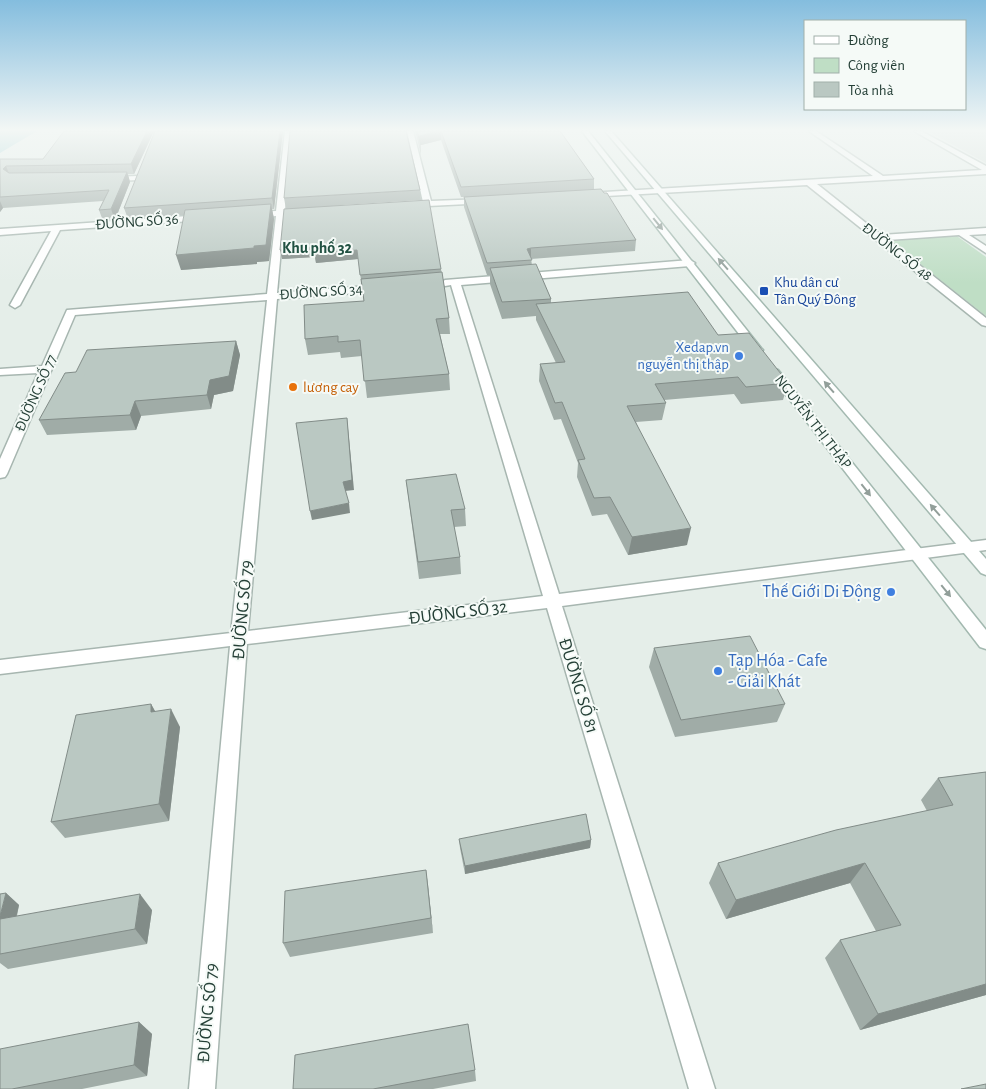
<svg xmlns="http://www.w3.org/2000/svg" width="986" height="1089" viewBox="0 0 986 1089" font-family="'Alegreya Sans',sans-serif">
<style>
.built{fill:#d3ddd8}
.green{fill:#bfdec5}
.water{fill:#8fcad0}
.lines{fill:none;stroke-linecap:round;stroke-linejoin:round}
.street-casing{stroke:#a7b6b0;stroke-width:3}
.secondary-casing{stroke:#a3b9b0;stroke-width:3}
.street{fill:#fff;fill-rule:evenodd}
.secondary{fill:#fff;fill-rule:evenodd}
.wall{fill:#a0aca7}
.shaded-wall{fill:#828c88}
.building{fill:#bac8c2;stroke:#828c88}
.oneway{fill:#929f9a}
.transit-dot{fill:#1a4fb4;stroke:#f5faf7;stroke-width:2}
.shop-dot{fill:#3f7fe0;stroke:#f5faf7;stroke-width:2}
.food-dot{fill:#e8710a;stroke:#f5faf7;stroke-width:2}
.labels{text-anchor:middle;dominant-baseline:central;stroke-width:4;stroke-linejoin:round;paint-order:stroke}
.far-street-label{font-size:15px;fill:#243f36;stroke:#f5faf7}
.far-transit-label{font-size:15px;fill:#164399;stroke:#f5faf7;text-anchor:start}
.far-shop-label{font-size:15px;fill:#366cbe;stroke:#f5faf7;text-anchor:end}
.far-food-label{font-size:15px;fill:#c56008;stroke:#f5faf7;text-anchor:start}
.far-neighbourhood-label{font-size:16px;font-weight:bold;fill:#215142;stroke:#f5faf7}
.shop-label{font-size:18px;fill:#366cbe;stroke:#f5faf7;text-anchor:end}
.street-label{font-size:18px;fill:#243f36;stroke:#f5faf7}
</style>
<rect width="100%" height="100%" fill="#e5eee9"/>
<path class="built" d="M928,131H986V163Z"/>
<path class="green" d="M954,234L986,257V316L890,240Z"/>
<path class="water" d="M0,131H37L0,153Z"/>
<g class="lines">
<defs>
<g id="street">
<path d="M285,131H291L285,211L303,209L307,212L303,215L284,216L277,293L382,285L387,288L382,291L277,299L248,631L543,596L451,285L445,286L440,283L445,280L690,260L695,263L690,266L461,285L559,594L986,540V550L562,606L715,1089H689L547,608L247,644L215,1089H189L230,646L0,674V660L231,633L267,300L75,315L7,474L5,477L0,478V459L38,373L0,375V369L42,366L67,310L267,294L276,216L253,218L249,215L253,212L276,211Z"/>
<path d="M407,131H413L431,201L485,199H488V203L408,207V203L423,202Z"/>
<path d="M809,131H816L883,176L982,170L914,131H921L986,166V174L817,184L881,235L986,228V234L969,235L986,246V253L959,235L888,240L986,318V326L982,325L807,185L588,197L584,195L588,193L873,176Z"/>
<path d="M138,176L142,178L141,180L109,181L105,179L109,177Z"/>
<path d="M203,215L206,216V220L60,230L20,305L15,308L10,305L51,231L0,235V229Z"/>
</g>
<g id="secondary">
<path d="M582,131H588L761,348L763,350L761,352H753Z"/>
<path d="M605,131H611L986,559V575L981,573Z"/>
<path d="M774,369L778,370L986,630V649L980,647L770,374L768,372L770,370Z"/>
</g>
</defs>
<use href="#street" class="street-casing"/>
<use href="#secondary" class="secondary-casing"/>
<use href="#street" class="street"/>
<use href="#secondary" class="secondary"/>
</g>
<g class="wall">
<path d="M154,131L134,174H128L130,182L115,220L103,221L99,210L103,201L3,208L0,212V159H43Z"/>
<path d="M283,131L274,209H272L274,219L269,261L257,262V264L181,270L184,215L128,219L124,208Z"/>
<path d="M415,131H560L594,179V189L636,240L635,251L531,259L532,265L551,299V303L718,335L788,383L783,400L741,404L734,394L664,400L666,403L662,420L636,422L687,545L628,555L607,514L592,516L577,477L578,463L561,419L554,420L539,381L540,364L556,363L536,320V316L502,319L490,284V275H487L464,207V197H461L441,140L421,145V155Z"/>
<path d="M420,190L421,200L342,205L441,269L449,318L450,334H440L449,374L450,390L367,398L362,356L341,358L340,352L308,355L305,339L364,301L358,259L316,263L315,257L282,259L286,209L284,198Z"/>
<path d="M236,341L240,355L233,391L214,395L211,409L141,416L136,430L47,435L39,420L76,372Z"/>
<path d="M406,480L465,509L466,526L454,527L460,557L461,574L419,579Z"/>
<path d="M654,648L785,704L777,722L675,737L649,667Z"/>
<path d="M151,704L155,711L180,727L169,821L65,838L51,822Z"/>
<path d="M986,772V995L860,1030L825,958L840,940L876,931L850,883L726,919L709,883L718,863L927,811L921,800L938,778Z"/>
<path d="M459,839L591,840L590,848L465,874L460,848Z"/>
<path d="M426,870L433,933L290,957L283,943Z"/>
<path d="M6,893L19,905L17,916L152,910L147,944L8,969L0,963V954Z"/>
<path d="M139,1022L152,1034L147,1076L82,1089H0Z"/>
<path d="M475,1070L476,1081L433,1089H293Z"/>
</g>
<g class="shaded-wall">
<path d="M147,131H154L134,174L131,164Z"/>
<path d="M280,131H283L274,209L272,198Z"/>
<path d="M441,131V140L421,145L419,136Z"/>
<path d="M6,166L10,176L3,169Z"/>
<path d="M127,172L130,182L115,220L111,209Z"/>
<path d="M0,201L3,208L0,212Z"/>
<path d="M271,204L274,219L269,261L257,262V264L181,270L176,255L254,246Z"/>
<path d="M314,247L357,250L358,259L316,263L315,257L282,259L280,250Z"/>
<path d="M531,248V259L527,249Z"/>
<path d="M236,341L240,355L233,391L214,395L211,409L207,395L210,380Z"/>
<path d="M135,401L141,416L136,430L130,415Z"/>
<path d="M347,418L354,490L345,491L343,482Z"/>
<path d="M349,503L350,513L312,520L310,511Z"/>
<path d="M691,528L687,545L628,555L632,537Z"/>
<path d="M151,704L161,722L151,712Z"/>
<path d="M171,709L180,727L169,821L159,804Z"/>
<path d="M591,840L590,848L465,874V866Z"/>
<path d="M865,863L850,883L726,919L736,900Z"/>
<path d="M426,870L428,885L433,933L431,918Z"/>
<path d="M6,893L19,905L12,935L0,925V916Z"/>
<path d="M140,894L152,910L147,944L135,929Z"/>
<path d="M986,984V995L860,1030L878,1014Z"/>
<path d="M139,1022L152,1034L147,1076L134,1065Z"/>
</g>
<g class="building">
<path d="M64,131H147L131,164L6,166L3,169L9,173L127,172L111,209L99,210L109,190L0,197V159H43Z"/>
<path d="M155,131H280L272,198L124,208Z"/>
<path d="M290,131H406L420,190L284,198Z"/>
<path d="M417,131H439L419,136L421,145Z"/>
<path d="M441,131H560L594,179L461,187Z"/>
<path d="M601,189L604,193H607L636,240L531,248L527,249L532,260L487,263L464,197Z"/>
<path d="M429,200L441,269L360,275L357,250L314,253V247L280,250L284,209Z"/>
<path d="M271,204L266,245L254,246V248L176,255L185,210Z"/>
<path d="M536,264L551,299L502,302L490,268Z"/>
<path d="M442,272L449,318L436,319L449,374L364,381L360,340L338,342V336L305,339L304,305L364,301L361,279Z"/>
<path d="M688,292L718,335L749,333L788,383L746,387L738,377L655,384L666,403L627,406L691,528L632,537L610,497L594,498L578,460L585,459L562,402L555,403L540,364L565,362L536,304Z"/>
<path d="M236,341L229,376L210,380L207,395L135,401L130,415L39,420L65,373L76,372L87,350Z"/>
<path d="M347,418L352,480L343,482L349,503L310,511L296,423Z"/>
<path d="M456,474L465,509L451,510L460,557L418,562L406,480Z"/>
<path d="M750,636L785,704L681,720L654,648Z"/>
<path d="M151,704V712L171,709L159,804L51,822L76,715Z"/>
<path d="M986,772V984L878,1014L840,940L901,925L865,863L736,900L718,863L836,830L953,805L938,778Z"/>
<path d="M586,814L591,840L465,866L459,839Z"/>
<path d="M426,870L431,918L283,943L285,891Z"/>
<path d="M6,893L0,916V894Z"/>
<path d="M140,894L135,929L0,954V919Z"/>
<path d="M139,1022L134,1065L12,1089H0V1049Z"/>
<path d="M468,1024L475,1070L373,1089H293L295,1055Z"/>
<path d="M986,1084V1089H961Z"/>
</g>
<defs><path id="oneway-solid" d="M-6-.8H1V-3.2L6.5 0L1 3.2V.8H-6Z" transform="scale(1.25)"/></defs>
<g class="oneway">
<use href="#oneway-solid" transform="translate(658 224) rotate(51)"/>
<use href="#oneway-solid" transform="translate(723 264) rotate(-131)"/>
<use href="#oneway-solid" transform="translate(829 387) rotate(-131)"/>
<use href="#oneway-solid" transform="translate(866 490) rotate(52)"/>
<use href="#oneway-solid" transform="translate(935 510) rotate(-131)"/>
<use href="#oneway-solid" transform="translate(946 591) rotate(51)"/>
</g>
<linearGradient id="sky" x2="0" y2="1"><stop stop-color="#84bdde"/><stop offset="0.46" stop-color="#f3f7f5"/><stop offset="1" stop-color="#f3f7f5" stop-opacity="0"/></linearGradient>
<rect width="986" height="283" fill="url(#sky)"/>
<rect class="transit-dot" x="759" y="286" width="10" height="10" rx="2.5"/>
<g class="shop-dot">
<circle cx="739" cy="356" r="5"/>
<circle cx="891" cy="592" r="5"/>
<circle cx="718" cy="671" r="5"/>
</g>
<circle class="food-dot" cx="293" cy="387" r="5"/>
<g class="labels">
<g class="far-street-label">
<text transform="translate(137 222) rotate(-4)">ĐƯỜNG SỐ 36</text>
<text transform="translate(897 252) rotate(38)">ĐƯỜNG SỐ 48</text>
<text transform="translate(321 292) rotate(-4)">ĐƯỜNG SỐ 34</text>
<text transform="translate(36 393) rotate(-66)">ĐƯỜNG SỐ 77</text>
<text transform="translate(813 422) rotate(52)">NGUYỄN THỊ THẬP</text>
</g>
<g class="far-transit-label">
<text x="774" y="282">Khu dân cư<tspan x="774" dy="17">Tân Quý Đông</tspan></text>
</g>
<g class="far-shop-label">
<text x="729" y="347">Xedap.vn<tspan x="729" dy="17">nguyễn thị thập</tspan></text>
</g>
<g class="far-food-label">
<text x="303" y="387">lương cay</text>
</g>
<g class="far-neighbourhood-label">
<text x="317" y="248">Khu phố 32</text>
</g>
<g class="shop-label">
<text x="881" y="592">Thế Giới Di Động</text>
<text x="728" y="661" text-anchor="start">Tạp Hóa - Cafe<tspan x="728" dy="21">- Giải Khát</tspan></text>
</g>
<g class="street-label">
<text transform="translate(243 610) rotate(-85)">ĐƯỜNG SỐ 79</text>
<text transform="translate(458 613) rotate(-7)">ĐƯỜNG SỐ 32</text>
<text transform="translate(578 686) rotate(73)">ĐƯỜNG SỐ 81</text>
<text transform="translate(208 1013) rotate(-85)">ĐƯỜNG SỐ 79</text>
</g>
</g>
<rect x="804" y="20" width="162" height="90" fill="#f5faf7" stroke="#a1afaa"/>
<rect x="814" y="36" width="25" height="8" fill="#ffffff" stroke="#a1afaa"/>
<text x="848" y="45" font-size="15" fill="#243f36">Đường</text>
<rect x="814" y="58" width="25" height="15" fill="#bfdec5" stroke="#a1afaa"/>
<text x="848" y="70" font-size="15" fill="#243f36">Công viên</text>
<rect x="814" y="82" width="25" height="15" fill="#bac8c2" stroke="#a1afaa"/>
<text x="848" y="95" font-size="15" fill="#243f36">Tòa nhà</text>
</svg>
